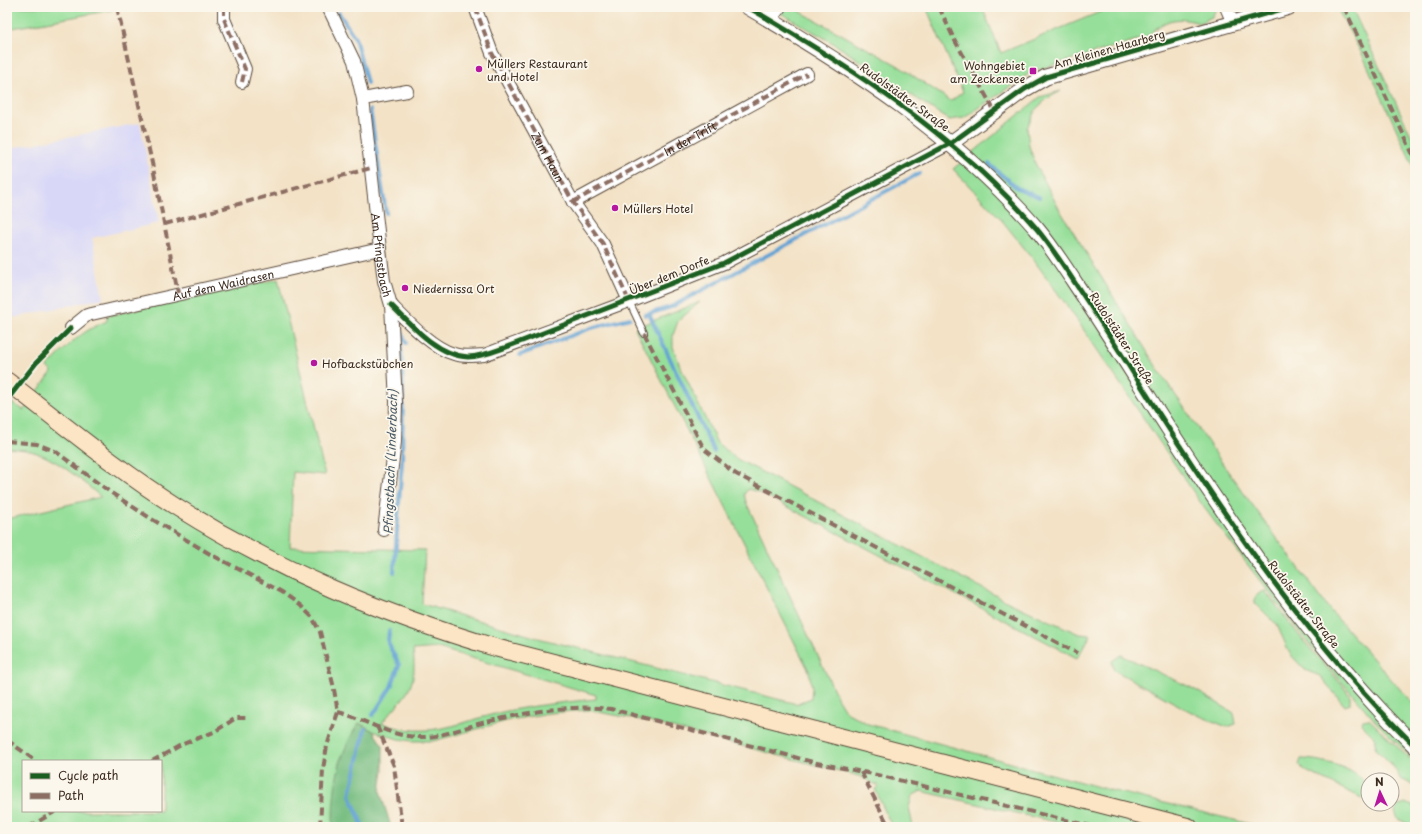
<svg xmlns="http://www.w3.org/2000/svg" width="1422" height="834" viewBox="0 0 1422 834" font-family="'Playpen Sans',sans-serif">
<style>
.built{fill:#d8d7f8}
.green{fill:#96df9a;stroke:#68845c;fill-rule:evenodd}
.forest{fill:#78be82;stroke:#5a7450}
.lines{fill:none;stroke-linecap:round;stroke-linejoin:round}
.stream{stroke:#60a1d3;stroke-width:4}
.service-casing{stroke:#574637;stroke-width:8}
.minor-casing{stroke:#574637;stroke-width:14}
.tertiary-casing{stroke:#574637;stroke-width:17}
.secondary-casing{stroke:#574637;stroke-width:19}
.service{stroke:#fff;stroke-width:6}
.minor{stroke:#fff;stroke-width:12}
.tertiary{stroke:#fff;stroke-width:15}
.secondary{stroke:#fce5c4;stroke-width:17}
.quiet{stroke:#8d6e63;stroke-width:4;stroke-dasharray:8 4;stroke-linecap:butt}
.cycleway-casing{stroke:#fbf7ec;stroke-width:8}
.cycleway{stroke:#1b5e20;stroke-width:5}
.poi-dot{fill:#b5179e;stroke:#fbf7ec;stroke-width:1.5}
.labels{text-anchor:middle;dominant-baseline:central;stroke-width:3.5;stroke-linejoin:round;paint-order:stroke}
.street-label{font-size:11px;fill:#3b2a1e;stroke:#fbf7ec}
.poi-label{font-size:11px;fill:#3b2a1e;stroke:#fbf7ec;text-anchor:start}
.water-label{font-size:12px;font-style:italic;fill:#4a5a66;stroke:#fbf7ec}
</style>
<rect width="100%" height="100%" fill="#fbf7ec"/>
<filter id="ink" filterUnits="userSpaceOnUse"><feTurbulence type="fractalNoise" baseFrequency=".025" numOctaves="2"/><feDisplacementMap in="SourceGraphic" scale="8" xChannelSelector="R" yChannelSelector="G"/><feConvolveMatrix kernelMatrix="1 2 1 2 8 2 1 2 1" color-interpolation-filters="sRGB"/></filter>
<filter id="wash" filterUnits="userSpaceOnUse"><feTurbulence type="fractalNoise" baseFrequency=".012" numOctaves="4" result="noise"/><feDisplacementMap in="SourceGraphic" scale="16" xChannelSelector="R" yChannelSelector="G"/><feGaussianBlur stdDeviation="0.9" result="paint"/><feColorMatrix in="noise" values="0 0 0 0 0 0 0 0 0 0 0 0 0 0 0 0 0 1.4 0 .05"/><feComposite in="paint" operator="in"/></filter>
<g filter="url(#wash)">
<rect width="100%" height="100%" fill="#f3e2c6"/>
<path class="built" d="M140,123L159,223L92,238L103,298L7,319V149Z"/>
<g class="green">
<path d="M7,7H112V10L7,29Z"/>
<path d="M770,7H792L897,65L951,101L963,92L926,7H982L1001,53L1112,7H1217L1212,17L1199,23C1176,16 1164,19 1147,37L1033,71L964,118L949,120L833,43Z"/>
<path d="M1352,8L1415,144V170L1363,56L1339,12Z"/>
<path d="M1061,91L1048,98L1036,109L1027,128L1029,146L1035,163L1058,207L1159,371L1229,473L1329,609L1415,706V761L1377,723L1304,638L1205,509L1073,314L1033,259L1000,218L953,169L1040,97Z"/>
<path d="M278,279L325,475L293,472L290,547L425,550L422,604L538,638L797,704L811,698L812,688L809,671L635,328L700,302L678,321L673,335V347L680,366L717,443L737,459L1010,603L1079,634L1091,635L1077,658L761,493L748,489L744,494L746,502L838,699L846,712L868,724L1110,790L1263,827H1077L921,791L912,796L909,807L913,827H892L875,789L879,786L859,776L641,720L588,710L549,713L510,720L433,741H412L398,739L373,731L359,723L340,760L335,792L333,827H7V519L101,497C80,479 53,455 26,450C20,449 13,449 7,448V409L12,403L24,410L52,372L47,367C67,347 80,331 107,321V316ZM438,648L596,695V699C566,702 537,705 507,711C460,721 431,741 382,723C405,694 418,691 413,650ZM23,761H161V811H23Z"/>
<path d="M1265,591L1302,639L1342,685L1350,696V704L1345,706L1320,676L1305,670L1290,654L1277,625L1255,603V597L1261,592Z"/>
<path d="M1121,655L1192,688L1234,713L1236,724L1227,727L1195,714L1114,670L1112,661Z"/>
<path d="M1369,719L1415,764V785L1400,779C1395,766 1386,758 1375,749L1376,739L1361,724L1363,720Z"/>
<path d="M1301,759C1320,759 1358,768 1367,786C1369,790 1368,796 1368,801L1304,770L1299,765Z"/>
<path d="M1405,803L1415,807V827L1398,819L1395,812L1398,806Z"/>
</g>
<path class="forest" d="M359,723L373,731L383,746V771L380,791L391,827H333C333,789 337,755 359,723Z"/>
<g class="lines">
<g class="stream">
<path d="M339,13L355,38L367,83"/>
<path d="M370,110L386,213"/>
<path d="M989,164L1017,188L1039,197"/>
<path d="M649,314L714,452"/>
<path d="M645,315L671,307L920,173"/>
<path d="M401,330L406,343"/>
<path d="M520,355L591,328L630,318"/>
<path d="M394,572L402,461L403,387L400,328"/>
<path d="M373,715L391,687L399,665L388,643L389,631"/>
<path d="M363,827L350,795L365,729"/>
</g>
</g>
</g>
<g filter="url(#ink)">
<g class="lines">
<defs>
<path id="service" d="M629,301L644,333"/>
<g id="minor">
<path d="M224,7V19L245,69L242,82"/>
<path id="s1" d="M328,7L354,61L363,99L380,249L384,281L391,305L396,402L395,442L384,530"/>
<path id="s2" d="M475,7L492,53L573,202L603,244L629,301"/>
<path d="M1226,7L1233,23"/>
<path d="M770,20L780,7"/>
<path d="M363,99L407,91"/>
<path id="s3" d="M573,202L807,74"/>
<path d="M391,305C406,320 432,348 454,354C464,357 474,356 484,355L629,301L724,263L951,143"/>
<path id="s4" d="M71,328L87,315L380,249"/>
</g>
<g id="tertiary">
<path d="M748,7C854,69 954,134 1036,228C1051,246 1064,266 1077,286C1104,326 1130,368 1156,409C1233,529 1313,646 1415,746"/>
<path d="M951,143L1025,89L1046,77L1289,7"/>
</g>
<path id="secondary" d="M7,381C63,424 118,470 177,507C279,571 382,614 497,648L1189,827"/>
</defs>
<use href="#service" class="service-casing"/>
<use href="#minor" class="minor-casing"/>
<use href="#tertiary" class="tertiary-casing"/>
<use href="#secondary" class="secondary-casing"/>
<use href="#service" class="service"/>
<use href="#minor" class="minor"/>
<use href="#tertiary" class="tertiary"/>
<use href="#secondary" class="secondary"/>
<g class="quiet">
<path d="M117,7L152,163L178,293"/>
<path d="M224,7V19L245,69L242,82"/>
<path d="M475,7L492,53L573,202L603,244L629,301"/>
<path d="M939,7L954,39L994,110"/>
<path d="M1344,7L1415,159"/>
<path d="M573,202L807,74"/>
<path d="M165,224L371,168"/>
<path d="M644,333L704,449L736,474L1077,653"/>
<path d="M7,441L37,444L55,451L110,492L150,518L210,554L282,592L300,605L312,617L320,632L333,684L338,712L327,746L323,769L320,827"/>
<path d="M338,712C365,719 390,737 419,737C439,738 459,729 478,724C523,713 566,704 611,709L817,763L873,774L1095,827"/>
<path d="M377,726L394,766L402,827"/>
<path d="M7,740L36,761"/>
<path d="M152,761L183,744L214,732L236,718H247"/>
<path d="M861,772L889,827"/>
<path d="M29,827L56,811"/>
</g>
<defs>
<g id="cycleway">
<path d="M748,7C854,69 954,134 1036,228C1051,246 1064,266 1077,286C1104,326 1130,368 1156,409C1233,529 1313,646 1415,746"/>
<path d="M391,305C411,325 438,356 468,357C480,357 493,352 504,348L724,263L951,143L1025,89L1046,77L1289,7"/>
<path d="M7,400L36,363L71,328"/>
</g>
</defs>
<use href="#cycleway" class="cycleway-casing"/>
<use href="#cycleway" class="cycleway"/>
</g>
</g>
<g class="poi-dot">
<circle cx="479" cy="69" r="4"/>
<rect x="1029" y="67" width="8" height="8" rx="2"/>
<circle cx="615" cy="208" r="4"/>
<circle cx="405" cy="288" r="4"/>
<circle cx="314" cy="363" r="4"/>
</g>
<g class="labels">
<g class="street-label">
<text transform="translate(1109 49) rotate(-16)">Am Kleinen Haarberg</text>
<text transform="translate(905 97) rotate(36)">Rudolstädter Straße</text>
<text stroke="none"><textPath href="#s3" startOffset="133">In der Trift</textPath></text>
<text stroke="none"><textPath href="#s2" startOffset="167">Zum Haun</textPath></text>
<text stroke="none"><textPath href="#s1" startOffset="256">Am Pfingstbach</textPath></text>
<text transform="translate(669 275) rotate(-22)">Über dem Dorfe</text>
<text stroke="none"><textPath href="#s4" startOffset="160">Auf dem Waidrasen</textPath></text>
<text transform="translate(1122 338) rotate(57)">Rudolstädter Straße</text>
<text transform="translate(1304 604) rotate(52)">Rudolstädter Straße</text>
</g>
<g class="poi-label">
<text x="487" y="63">Müllers Restaurant<tspan x="487" dy="13">und Hotel</tspan></text>
<text x="1025" y="65" text-anchor="end">Wohngebiet<tspan x="1025" dy="13">am Zeckensee</tspan></text>
<text x="623" y="208">Müllers Hotel</text>
<text x="413" y="288">Niedernissa Ort</text>
<text x="322" y="363">Hofbackstübchen</text>
</g>
<g class="water-label">
<text transform="translate(390 462) rotate(-88)">Pfingstbach (Linderbach)</text>
</g>
</g>
<rect width="1422" height="834" fill="none" stroke="#fbf7ec" stroke-width="24"/>
<rect x="22" y="760" width="140" height="52" fill="#fbf7ec" stroke="#aea59a"/>
<rect x="30" y="773" width="20" height="6" fill="#1b5e20" stroke="#aea59a"/>
<text x="58" y="780" font-size="12" fill="#3b2a1e">Cycle path</text>
<rect x="30" y="793" width="20" height="6" fill="#8d6e63" stroke="#aea59a"/>
<text x="58" y="800" font-size="12" fill="#3b2a1e">Path</text>
<g transform="translate(1380 792) rotate(356)"><circle r="19" fill="#fbf7ec" stroke="#aea59a"/>
<path d="M0-3L7 15L0 10L-7 15Z" fill="#b5179e"/>
<text y="-6" font-size="11" font-weight="bold" text-anchor="middle" fill="#3b2a1e">N</text>
</g>
</svg>
